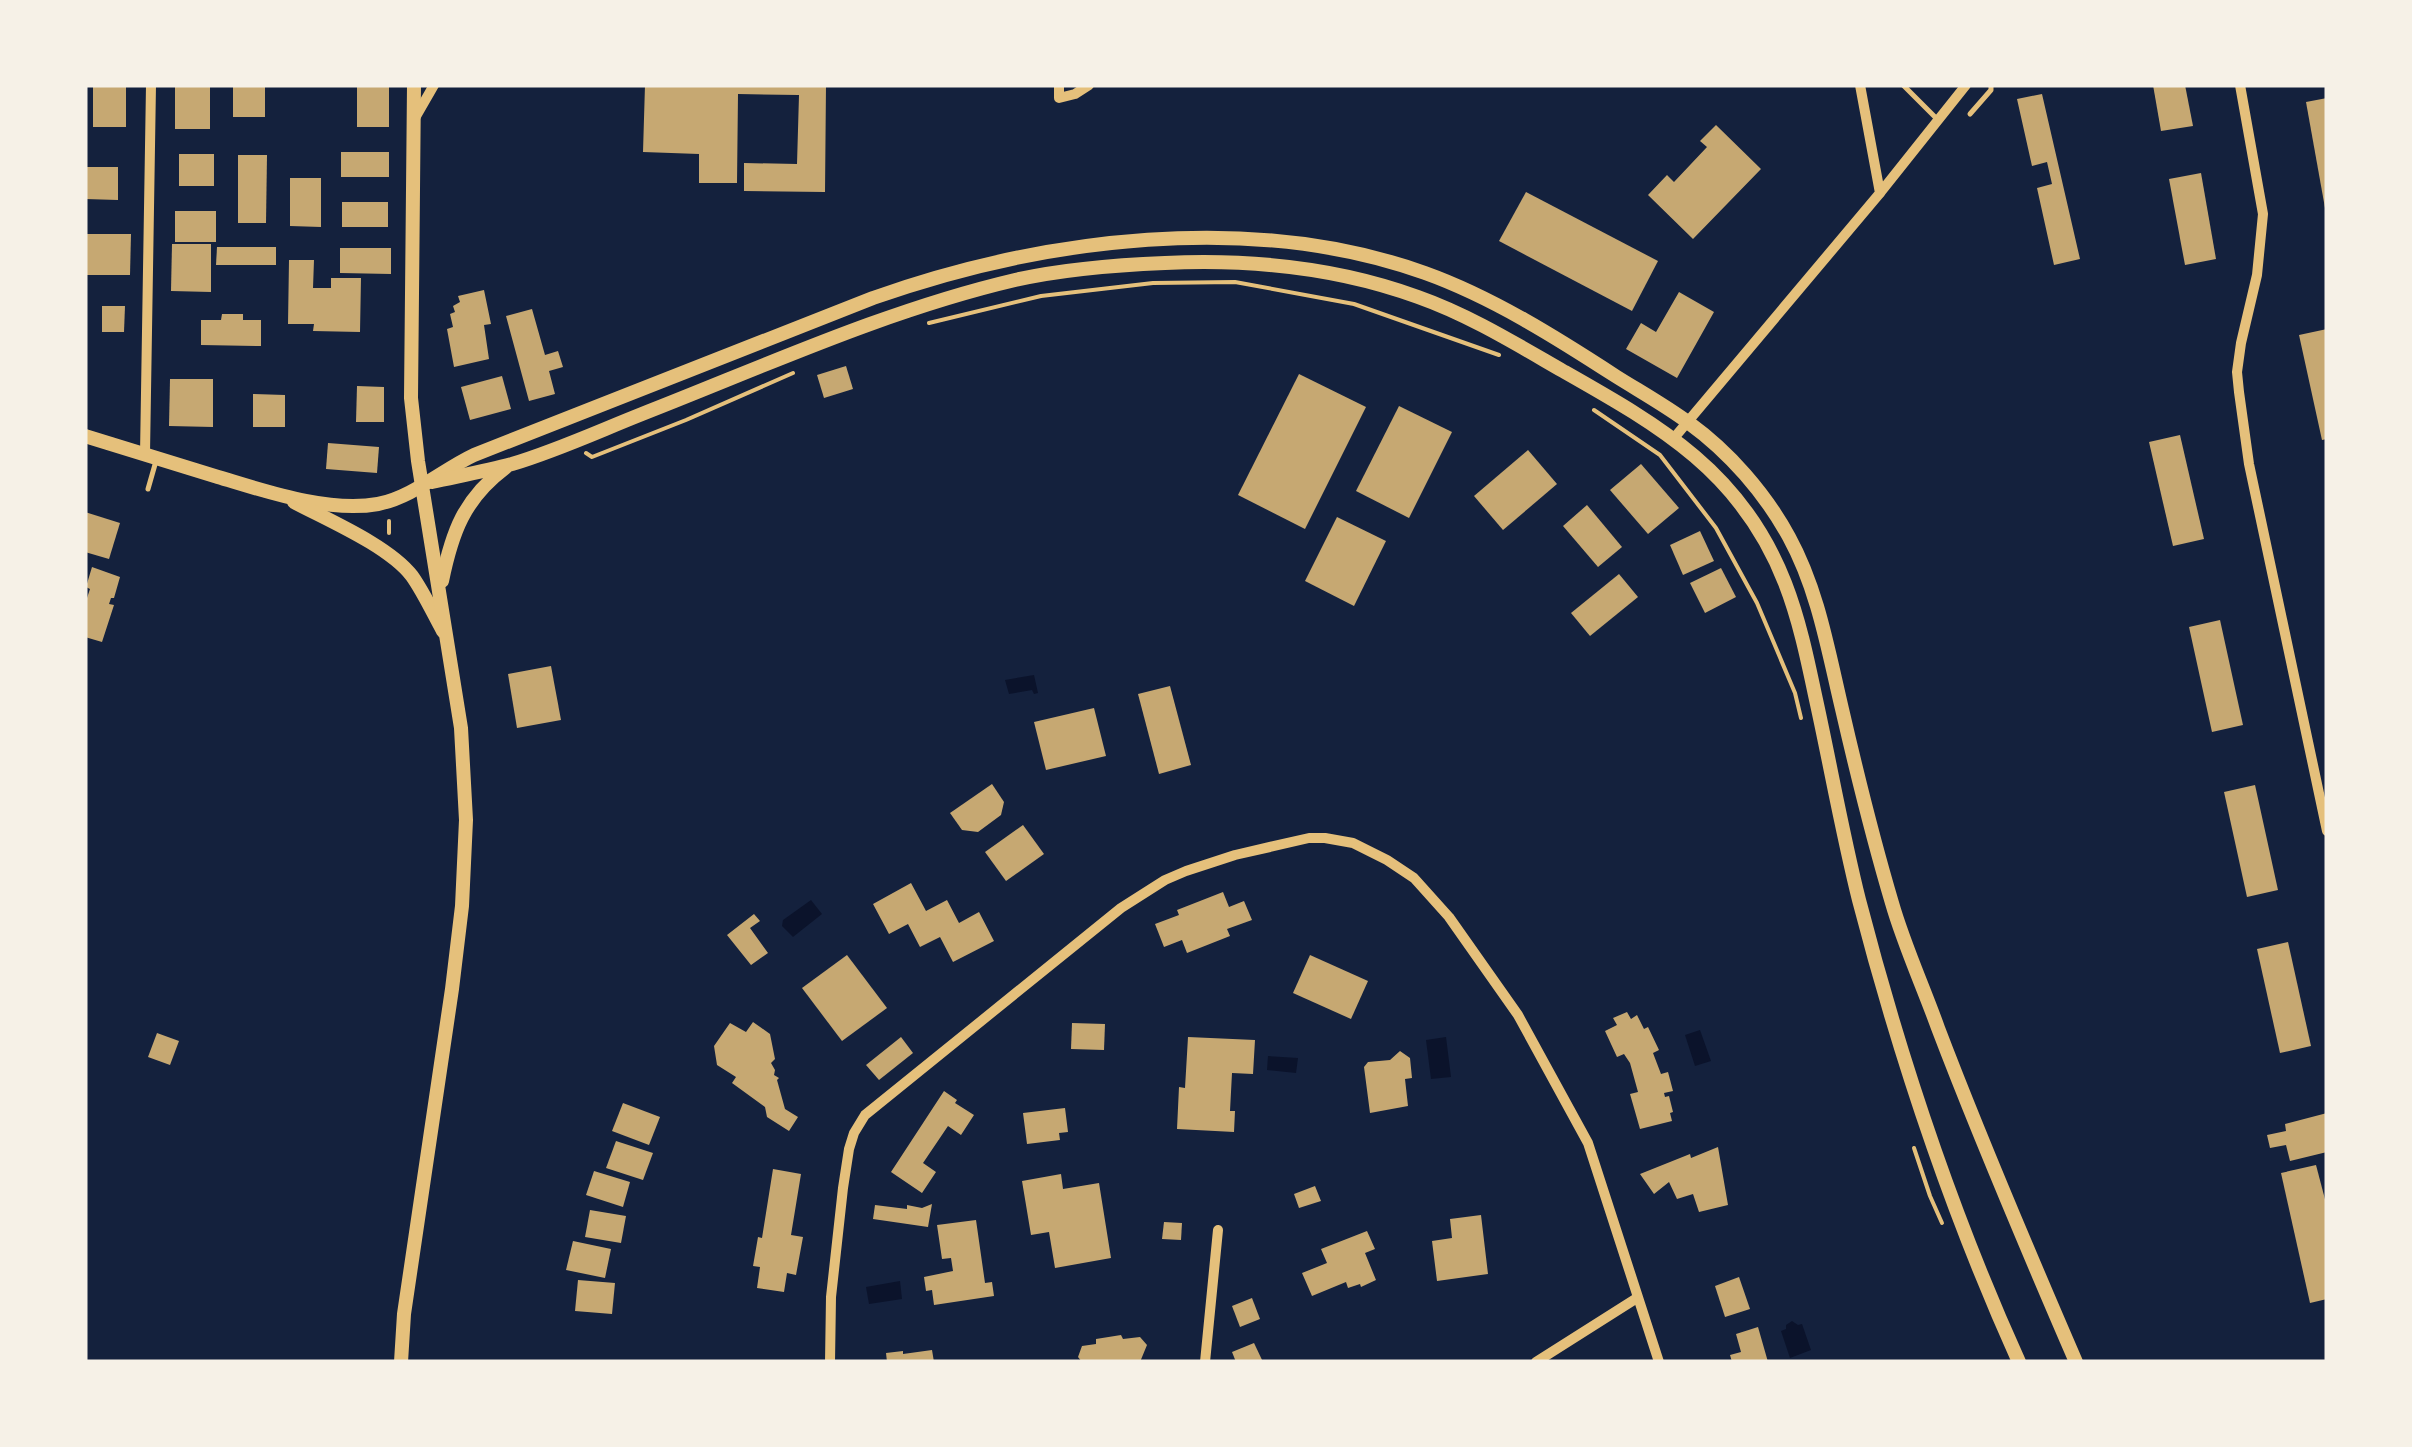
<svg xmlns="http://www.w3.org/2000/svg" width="2412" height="1447" viewBox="0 0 2412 1447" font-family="'Exo 2',sans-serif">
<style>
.water{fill:#0b132b}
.building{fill:#c6a872}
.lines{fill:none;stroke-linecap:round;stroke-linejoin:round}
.path{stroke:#e5c07b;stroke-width:4}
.service{stroke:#e5c07b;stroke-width:5}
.minor{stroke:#e5c07b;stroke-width:10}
.tertiary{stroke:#e5c07b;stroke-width:14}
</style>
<rect width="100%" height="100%" fill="#14213d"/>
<g class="water">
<path d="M1034,675L1038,693L1034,694L1032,690L1009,694L1005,680Z"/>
<path d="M811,900L822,914L793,937L782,926L783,920Z"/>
<path d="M1700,1030L1711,1061L1695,1066L1685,1035Z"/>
<path d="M1446,1037L1451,1077L1431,1079L1426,1040Z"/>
<path d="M1268,1056L1298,1058L1296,1073L1267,1070Z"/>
<path d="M900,1281L902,1299L869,1304L866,1287Z"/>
<path d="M1792,1321L1798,1325L1802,1324L1811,1350L1790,1358L1781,1331L1786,1329V1325Z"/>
</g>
<g class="building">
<rect x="93" y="85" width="33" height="42"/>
<rect x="175" y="85" width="35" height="44"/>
<rect x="233" y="85" width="32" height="32"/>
<rect x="357" y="85" width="32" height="42"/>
<path d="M645,85H826L825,192L744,191V163L797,164L799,95L738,94L737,183H699V154L643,152Z"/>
<path d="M2153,85H2185L2193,126L2161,131Z"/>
<path d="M2042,94L2080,259L2054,265L2037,188L2052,184L2047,162L2032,166L2017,99Z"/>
<path d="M2327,98V208H2325L2306,102Z"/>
<path d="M1716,125L1761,169L1693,239L1648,195L1667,175L1674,182L1707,147L1700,141Z"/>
<rect x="341" y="152" width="48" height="25"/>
<rect x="179" y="154" width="35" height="32"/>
<path d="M238,155H267L266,223H238Z"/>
<path d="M85,167H118V200L85,199Z"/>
<path d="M2201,173L2216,259L2185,265L2169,179Z"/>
<path d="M290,178H321V227L290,226Z"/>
<path d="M1526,192L1658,261L1632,311L1499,241Z"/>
<rect x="342" y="202" width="46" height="25"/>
<rect x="175" y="211" width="41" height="31"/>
<path d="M87,234H131L130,275H86Z"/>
<path d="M172,244H211V292L171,291Z"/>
<path d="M217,247H276V265H216Z"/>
<path d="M340,248H391V274L340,273Z"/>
<path d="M289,260H314L313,288H331V278H361L360,332L313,331L314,324H288Z"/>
<path d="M484,290L491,324L484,325L489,359L454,367L447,329L453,327L450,314L455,312L453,306L460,302L458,296Z"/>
<path d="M1679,292L1714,312L1677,378L1626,349L1641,323L1656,332Z"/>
<path d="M102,306H125L124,332H102Z"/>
<path d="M532,309L545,355L558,351L563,367L549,371L555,394L529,401L506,316Z"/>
<path d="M222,314H243V320H261V346L201,345V320H221Z"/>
<path d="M2327,329V439L2322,440L2299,335Z"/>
<path d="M846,366L853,389L824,398L817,375Z"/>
<path d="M1299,374L1366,407L1305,529L1238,495Z"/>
<path d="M502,376L511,409L470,420L461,387Z"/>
<path d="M170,379H213V427L169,426Z"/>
<path d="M357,386L384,387V422H356Z"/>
<path d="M253,394L285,395V427H253Z"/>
<path d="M1399,406L1452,432L1409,518L1356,491Z"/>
<path d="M2180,435L2204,539L2173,546L2149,442Z"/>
<path d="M328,443L379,447L377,473L326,469Z"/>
<path d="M1528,450L1557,484L1503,530L1474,496Z"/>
<path d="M1641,464L1679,508L1648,534L1610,490Z"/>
<path d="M1587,505L1622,547L1598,567L1563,526Z"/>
<path d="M85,512L120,523L109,559L85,552Z"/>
<path d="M1337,517L1386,541L1354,606L1305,581Z"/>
<path d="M1700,531L1714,561L1683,575L1670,545Z"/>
<path d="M92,567L120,577L114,598H111L109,604L114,605L102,642L85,637V604L90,589L86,587Z"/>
<path d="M1721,568L1736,597L1705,613L1690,583Z"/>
<path d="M1619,574L1638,597L1590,636L1571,613Z"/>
<path d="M2220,620L2243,725L2212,732L2189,627Z"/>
<path d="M551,666L561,720L517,728L508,674Z"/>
<path d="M1170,686L1191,765L1159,774L1138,694Z"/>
<path d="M1094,708L1106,756L1046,770L1034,722Z"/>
<path d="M992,784L1004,802L1001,815L978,832L962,830L950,813Z"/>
<path d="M2255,785L2278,890L2247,897L2224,792Z"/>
<path d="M1023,825L1044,854L1006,881L985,852Z"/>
<path d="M911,883L926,911L947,900L959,923L979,912L994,941L953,962L940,937L920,947L908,924L889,934L873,904Z"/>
<path d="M1223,892L1229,907L1244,901L1252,920L1227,929L1230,936L1187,953L1182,940L1164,947L1155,924L1179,915L1177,910Z"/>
<path d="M754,914L760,921L750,928L768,953L751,965L727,935Z"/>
<path d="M2288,942L2311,1046L2280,1053L2257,949Z"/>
<path d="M847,955L887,1008L842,1041L802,988Z"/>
<path d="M1310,955L1368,981L1351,1019L1293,993Z"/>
<path d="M1627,1012L1631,1019L1637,1015L1644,1029L1648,1027L1659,1050L1653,1053L1661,1074L1668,1072L1673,1091L1664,1093L1665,1097L1669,1096L1673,1112L1670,1113L1672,1121L1640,1129L1630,1094L1638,1092L1630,1063L1624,1054L1617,1057L1605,1031L1617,1025L1613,1018Z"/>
<path d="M753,1022L770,1034L775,1059L771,1063L775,1070L774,1075L779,1078L777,1080L785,1109L798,1117L789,1131L767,1117L765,1107L732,1083L736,1077L717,1065L714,1046L730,1023L746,1032Z"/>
<path d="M1072,1023L1105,1024L1104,1050L1071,1049Z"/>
<path d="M157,1033L179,1041L170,1065L148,1057Z"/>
<path d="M901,1037L913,1053L879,1080L866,1065Z"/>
<path d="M1188,1037L1255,1040L1253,1074L1232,1073L1230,1111H1235L1234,1132L1177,1129L1179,1087L1185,1088Z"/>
<path d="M1400,1051L1410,1058L1412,1078L1405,1079L1408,1106L1370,1113L1364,1067L1368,1062L1390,1060Z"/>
<path d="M944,1091L957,1100L955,1103L974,1115L961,1135L948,1126L923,1163L936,1172L922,1193L891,1172Z"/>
<path d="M623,1103L660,1117L649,1145L612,1131Z"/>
<path d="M1065,1108L1068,1132L1059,1133L1060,1140L1027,1144L1023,1113Z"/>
<path d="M2327,1113V1152L2290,1161L2286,1145L2270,1148L2267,1135L2286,1131L2285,1124Z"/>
<path d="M616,1141L653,1153L643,1180L606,1168Z"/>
<path d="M1718,1147L1728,1205L1699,1212L1693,1194L1677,1199L1669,1182L1654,1194L1640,1174L1690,1154L1691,1158Z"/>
<path d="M2316,1165L2327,1207V1299L2310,1303L2281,1173Z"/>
<path d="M773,1169L801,1174L791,1235L803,1237L796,1275L787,1273L784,1292L757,1288L760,1267L753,1266L758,1237L762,1238Z"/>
<path d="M594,1171L630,1182L623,1207L586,1195Z"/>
<path d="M1061,1174L1063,1189L1099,1183L1111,1258L1055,1268L1049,1232L1031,1235L1022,1181Z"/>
<path d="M1315,1186L1321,1201L1299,1208L1294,1194Z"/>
<path d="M932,1204L928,1227L873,1219L875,1205L907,1209V1205L922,1208Z"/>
<path d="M590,1210L626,1216L621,1243L585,1237Z"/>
<path d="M1481,1215L1488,1274L1437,1281L1432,1241L1452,1238L1450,1219Z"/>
<path d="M976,1220L985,1283L992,1282L994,1296L934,1305L932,1290L926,1291L924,1277L953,1271L951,1258L942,1259L937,1225Z"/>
<path d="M1164,1222L1182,1223L1181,1240L1162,1239Z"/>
<path d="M1367,1231L1375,1249L1365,1253L1376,1280L1361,1287L1360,1284L1348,1288L1346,1282L1312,1296L1302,1273L1327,1263L1321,1249Z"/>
<path d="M573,1241L611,1249L605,1278L566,1270Z"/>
<path d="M1739,1277L1750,1309L1725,1317L1715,1286Z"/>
<path d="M578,1280L615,1283L612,1314L575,1311Z"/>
<path d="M1252,1298L1260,1319L1240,1327L1232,1306Z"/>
<path d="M1758,1327L1768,1362H1732L1730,1355L1741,1352L1736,1334Z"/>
<path d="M1121,1335L1123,1339L1140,1337L1147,1345L1140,1362H1082L1078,1357L1082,1346L1096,1344V1339Z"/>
<path d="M1254,1343L1263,1362H1236L1232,1352Z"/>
<path d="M932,1350L934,1362H887L886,1353L903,1351V1354Z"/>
</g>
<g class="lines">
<g class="path">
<path d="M929,323L1041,296L1153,283L1235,282L1354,304L1499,355"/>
<path d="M1594,410L1660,455L1716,528L1757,603L1795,693L1801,718"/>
<path d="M586,453L592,457L686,420L793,373"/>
<path d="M389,521V533"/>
<path d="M1914,1148L1930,1196L1942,1223"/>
</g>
<g class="service">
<path d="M1903,85L1936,118"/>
<path d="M1970,114L1991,90V85"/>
<path d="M148,489L156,461"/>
</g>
<g class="minor">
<path d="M1059,85V98L1075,94L1089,85"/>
<path d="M2240,85L2263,214L2257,275L2241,343L2237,372L2239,392L2249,464L2327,831"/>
<path d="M415,118L434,85"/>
<path d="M1880,193L1966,85"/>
<path d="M1674,438L1880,193L1860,85"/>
<path d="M145,454L151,85"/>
<path d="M830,1362L831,1297L843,1188L849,1149L854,1133L865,1115L1121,908L1165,880L1186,871L1235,855L1309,838H1325L1353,843L1387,860L1414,878L1449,917L1518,1015L1588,1143L1659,1362"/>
<path d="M1205,1362L1218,1230"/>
<path d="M1536,1362L1637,1298"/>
</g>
<g class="tertiary">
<path d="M85,436C129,450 174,463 218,477C265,491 328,513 378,504C413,497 442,470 474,455L873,298C1043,238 1252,211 1425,273C1492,297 1557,338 1617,377C1641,392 1666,406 1689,423C1729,452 1765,493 1789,537C1818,590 1828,650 1842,709C1857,774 1873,839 1892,903C1904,945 1923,986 1938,1028C1981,1141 2028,1251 2076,1362"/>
<path d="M432,482C459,476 486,471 512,464C556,451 599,431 642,414C765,366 887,310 1015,280C1064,269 1115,265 1165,263C1252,259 1336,267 1418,297C1469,315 1516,344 1563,371C1660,426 1742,472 1785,583C1799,619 1807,657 1815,695C1830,763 1842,832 1859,900C1900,1058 1952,1214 2019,1362"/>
<path d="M294,502C328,520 389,546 412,576C424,593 433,613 443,631"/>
<path d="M442,581C452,532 464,499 505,468"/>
<path d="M401,1362L404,1314L452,989L462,906L466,820L461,728L418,461L411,398L414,85"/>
</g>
</g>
<rect width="2412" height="1447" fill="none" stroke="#f6f1e7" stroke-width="175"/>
</svg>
